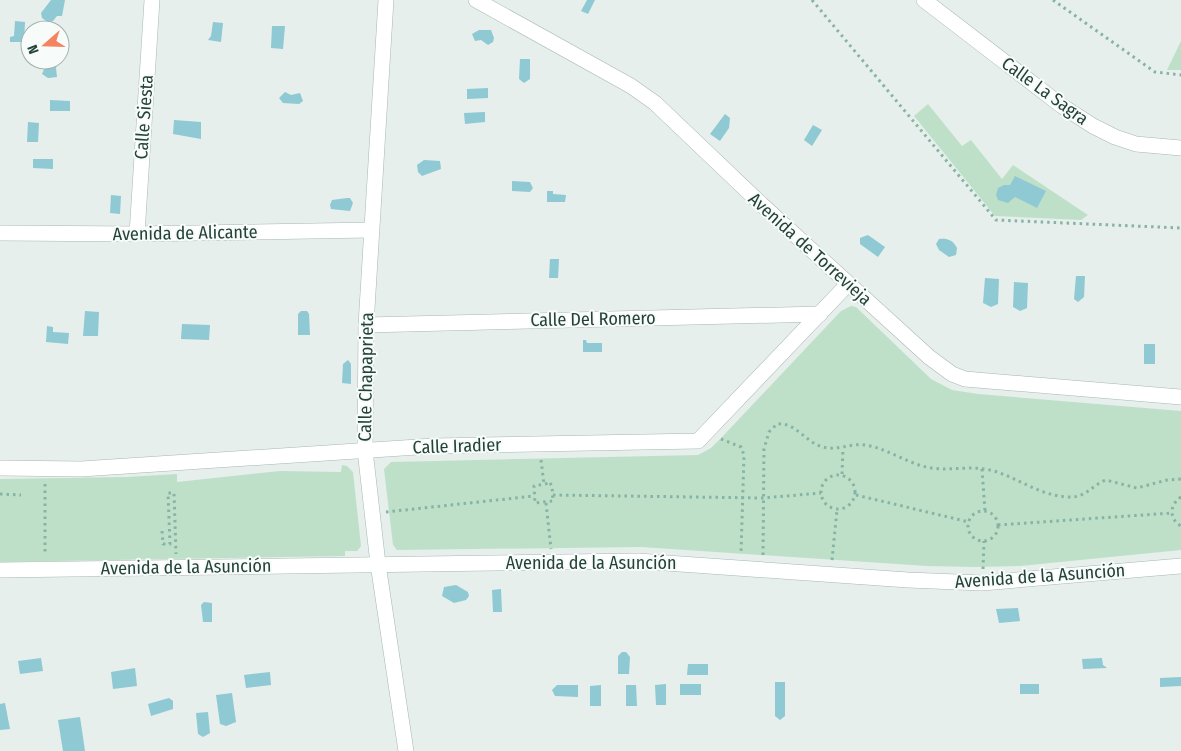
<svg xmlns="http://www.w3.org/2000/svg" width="1181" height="751" viewBox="0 0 1181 751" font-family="'Fira Sans Condensed',sans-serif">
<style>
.green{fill:#bfe0c8}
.water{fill:#8ec9d4}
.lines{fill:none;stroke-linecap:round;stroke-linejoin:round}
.minor-casing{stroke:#a8b8b2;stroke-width:16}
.path{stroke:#86b3a5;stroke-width:3;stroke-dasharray:2.5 4;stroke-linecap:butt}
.minor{stroke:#fff;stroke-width:15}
.labels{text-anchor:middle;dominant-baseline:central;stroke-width:4;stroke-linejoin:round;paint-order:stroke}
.street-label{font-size:18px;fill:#24423a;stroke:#f7fbf9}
</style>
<rect width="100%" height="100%" fill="#e6efeb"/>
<g class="green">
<path d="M1181,41V70H1167Z"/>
<path d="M928,104L962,146L971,140L1002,179L1013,165L1088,215L1081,220L995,216L914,116Z"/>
<path d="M851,306L856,307L931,379L952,390L978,394L1181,411V550L1020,566L975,567L927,566L641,547L397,550L393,545L384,469L391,462L698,455L711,448L723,436L841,311Z"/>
<path d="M342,465L347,466L353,472L361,546L357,551H345V556L0,562V479L127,477L177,474V482L280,471L341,472Z"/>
</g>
<g class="water">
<path d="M51,0H65L62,16H57L53,21L48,22L42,18L41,13Z"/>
<path d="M587,0H595L588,14L581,11Z"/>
<path d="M15,21L25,22L24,42H10V37L14,36Z"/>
<path d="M213,22L223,23L221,42L208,40L211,36Z"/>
<path d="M272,26H285L283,49L271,48Z"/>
<path d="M479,30H491L494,38L493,42L488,45L481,40L475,41L472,34Z"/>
<path d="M520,59H530V79L524,83L519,79Z"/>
<path d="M43,60H58L56,68L57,77L48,78L42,74L45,67Z"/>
<path d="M488,88V98L467,99V89Z"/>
<path d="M285,92L291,95L300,93L303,101L299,104L283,103L279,98Z"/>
<path d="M50,100L70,101V111H50Z"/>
<path d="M485,112V122L465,124L464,113Z"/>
<path d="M725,114L730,118L729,128L720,141L710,134Z"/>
<path d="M174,120L201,122V139L173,134Z"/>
<path d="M28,122L39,123L38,142H27Z"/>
<path d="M813,125L822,130L812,146L804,140Z"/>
<path d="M33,159H53V169L33,168Z"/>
<path d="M424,160L440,161L441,169L422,176L418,172L417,165Z"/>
<path d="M1015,176L1046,191L1037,208L1015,197L1008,203L998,200L996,195L998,188L1004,185H1010Z"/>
<path d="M512,181L530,182L533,188L530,192L512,191Z"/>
<path d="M547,191H553V194L566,195L565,202H547Z"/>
<path d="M111,195L121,196L120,214L110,213Z"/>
<path d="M347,198H350L353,203L350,211L331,209L330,205L332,200Z"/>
<path d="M868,235L885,247L878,257L860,244V238Z"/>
<path d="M939,239C947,238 953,240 957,248L956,255L949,257L939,250L936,244Z"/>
<path d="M550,259H559L558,278H549Z"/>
<path d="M1076,276H1085L1084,297L1078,302L1074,299Z"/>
<path d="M985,278L999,279L998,304L991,307L983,303Z"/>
<path d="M1014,282L1028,283L1027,308L1020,311L1013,307Z"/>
<path d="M85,311L99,312L98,336H83Z"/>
<path d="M301,311H307L309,314L310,335H298V314Z"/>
<path d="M182,324L210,325L209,340L181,339Z"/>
<path d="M47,326L53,327V332L69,333L68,344L46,342Z"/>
<path d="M583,340H586L587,343H602V352H583Z"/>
<rect x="1144" y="344" width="11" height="20"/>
<path d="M348,360L351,364V384L342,383L343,364Z"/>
<path d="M456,585L468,592L469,596L466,600L454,603L442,596L444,587Z"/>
<path d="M501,589L502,612H493L492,590Z"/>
<path d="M204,602L212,603V622H203L201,605Z"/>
<path d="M1018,608L1020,621L999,623L996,609Z"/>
<path d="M622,652H626L630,657L629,674H618V656Z"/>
<path d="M41,658L43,671L20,674L18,661Z"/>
<path d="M1102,658L1103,665L1107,668L1083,669L1082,659Z"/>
<path d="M688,664H708V675H687Z"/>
<path d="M135,668L137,686L113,689L111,672Z"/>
<path d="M270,672L271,685L246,688L244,675Z"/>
<path d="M1181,677V686L1160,687V678Z"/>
<path d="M785,682V716L780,720L775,716V682Z"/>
<path d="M666,684V705H656L655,685Z"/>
<rect x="680" y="684" width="21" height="11"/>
<rect x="1020" y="684" width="19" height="10"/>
<path d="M557,685H578V697L555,696L552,690Z"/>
<path d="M601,685V706H590V686Z"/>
<path d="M626,685H636L637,706H626Z"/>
<path d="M232,693L236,722L226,726L220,724L216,695Z"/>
<path d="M169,698L173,701V709L151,716L148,704Z"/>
<path d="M5,703L10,729L0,730V704Z"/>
<path d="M208,712L210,733L203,737L198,734L196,713Z"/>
<path d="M80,717L85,751H63L58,720Z"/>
</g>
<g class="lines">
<defs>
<g id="minor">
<path d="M386,0L366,325L365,450L378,564L406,751"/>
<path d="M476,0L631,86L655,103L761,204L929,357L952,374L965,379L1181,397"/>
<path d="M924,0L1062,106L1093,126L1115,137L1136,144L1181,148"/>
<path d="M0,233L137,234L371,230"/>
<path d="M137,234L152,0"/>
<path d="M366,325L820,314"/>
<path d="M0,468L81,469L433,446L698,441L848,284"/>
<path d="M0,570L638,561L908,580L982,583L1181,566"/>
</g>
</defs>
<use href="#minor" class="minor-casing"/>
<g class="path">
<path d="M812,0L996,220L1181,228"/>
<path d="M1053,0L1155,72L1181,75"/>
<path d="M721,439L741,447L744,455L741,553"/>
<path d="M541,460L544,484"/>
<path d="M982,469L985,512"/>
<path d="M842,474L843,448"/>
<circle cx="838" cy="492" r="17"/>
<path d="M550,483L552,486L553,501L535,503L534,486Z"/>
<path d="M45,484V555"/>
<path d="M0,494L21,495"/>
<path d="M553,495L763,498L821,493"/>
<path d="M856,495L969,522"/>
<path d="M1181,497C1169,505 1169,519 1181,526"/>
<path d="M546,503L551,549"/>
<circle cx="983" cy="526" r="15"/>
<path d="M386,512L534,496"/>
<path d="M998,525L1172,513"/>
<path d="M162,531L163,544H170L168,493H174L176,554"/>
<path d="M763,555L764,449L769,432L777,424C796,422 806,443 823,447C838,451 850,443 865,445C886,448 905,462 926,467C947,472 969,465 990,470C1018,477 1039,496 1069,497C1086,498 1092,485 1106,480L1137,488L1167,480L1181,479"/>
<path d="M832,560L837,510"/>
<path d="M983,569L984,541"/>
</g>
<use href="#minor" class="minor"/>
</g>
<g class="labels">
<g class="street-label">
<text transform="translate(1045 91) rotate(36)">Calle La Sagra</text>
<text transform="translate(144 117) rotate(-86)">Calle Siesta</text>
<text transform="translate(185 233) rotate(-1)">Avenida de Alicante</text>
<text transform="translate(810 249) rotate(42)">Avenida de Torrevieja</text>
<text transform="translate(593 319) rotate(-1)">Calle Del Romero</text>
<text transform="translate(366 377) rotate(-89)">Calle Chapaprieta</text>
<text transform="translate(457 446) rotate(-2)">Calle Iradier</text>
<text x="591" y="563">Avenida de la Asunción</text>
<text transform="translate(186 567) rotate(-1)">Avenida de la Asunción</text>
<text transform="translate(1040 576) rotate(-4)">Avenida de la Asunción</text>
</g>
</g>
<g transform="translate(45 45) rotate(250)"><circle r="24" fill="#f7fbf9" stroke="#a3b1ad"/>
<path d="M0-4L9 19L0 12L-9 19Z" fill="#f4845f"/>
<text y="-8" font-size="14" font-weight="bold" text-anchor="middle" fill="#24423a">N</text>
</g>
</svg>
